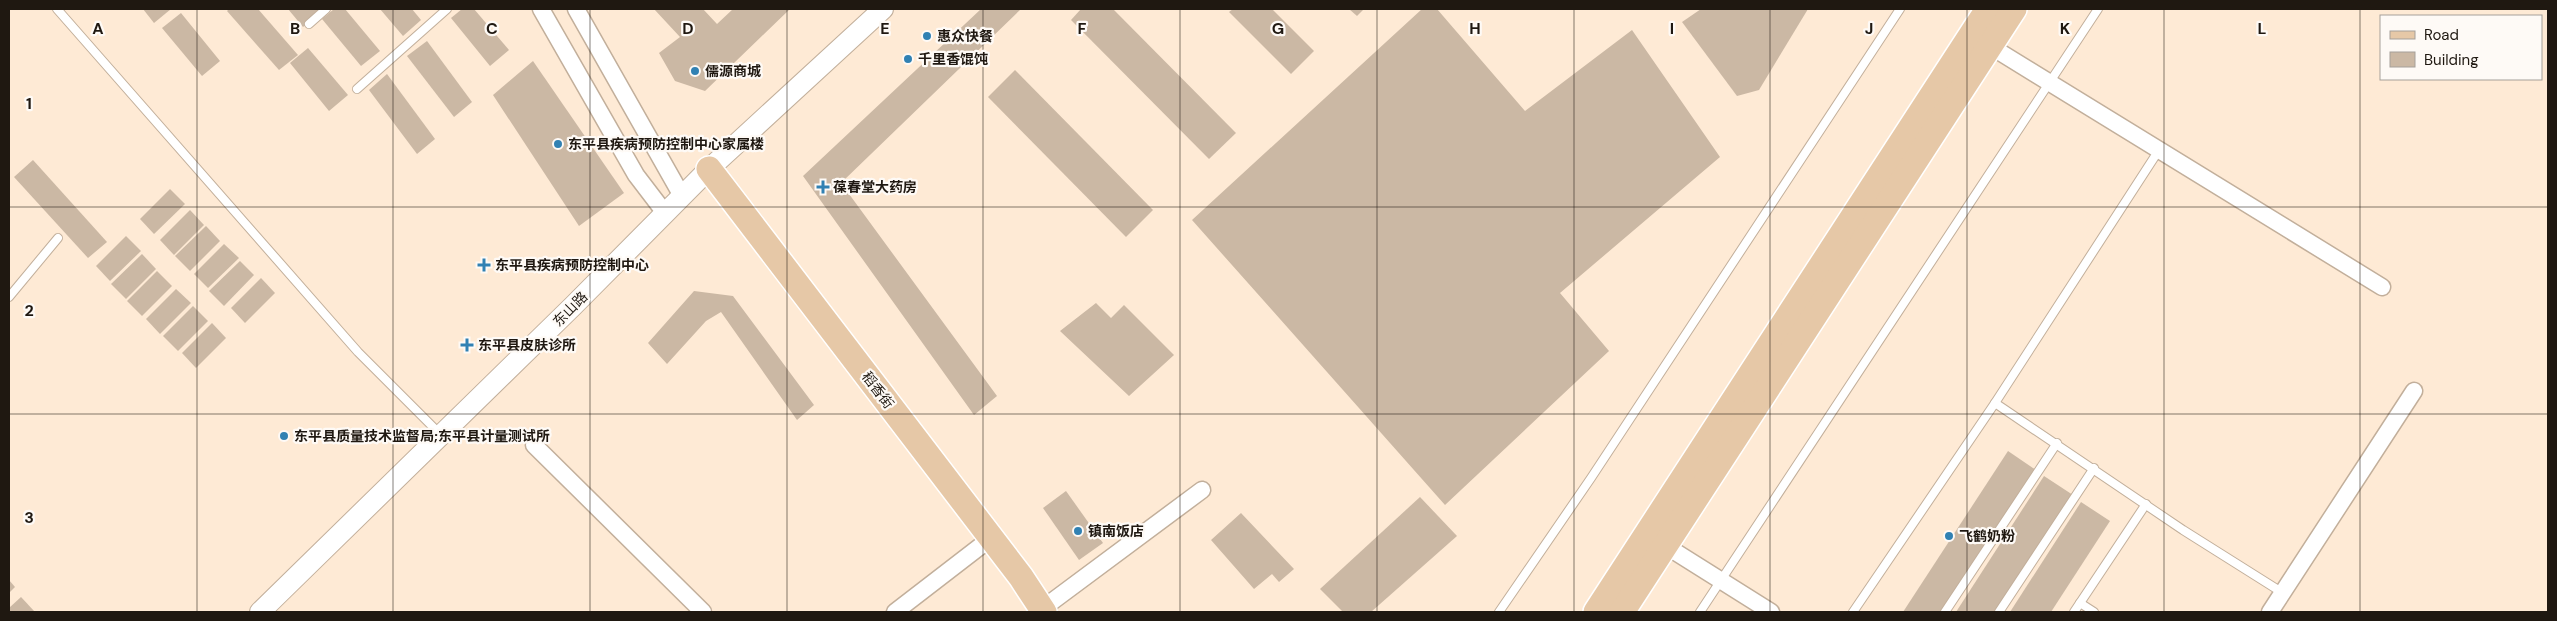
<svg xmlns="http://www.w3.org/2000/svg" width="2557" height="621" viewBox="0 0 2557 621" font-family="'DM Sans','Noto Sans SC',sans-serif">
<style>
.building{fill:#cbb8a4}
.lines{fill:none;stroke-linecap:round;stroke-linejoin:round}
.service-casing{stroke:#c2af9b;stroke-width:10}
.minor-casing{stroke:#c2af9b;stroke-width:19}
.tertiary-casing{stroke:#c2af9b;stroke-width:22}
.primary-casing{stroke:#fff;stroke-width:28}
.service{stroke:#fff;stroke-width:8}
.minor{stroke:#fff;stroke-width:16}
.tertiary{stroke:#fff;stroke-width:20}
.primary{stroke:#e6c8a7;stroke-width:25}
.grid{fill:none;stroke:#1f1811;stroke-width:1;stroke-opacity:0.55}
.poi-dot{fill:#3181b3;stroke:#fefaf6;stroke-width:2}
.labels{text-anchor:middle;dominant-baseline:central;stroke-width:4.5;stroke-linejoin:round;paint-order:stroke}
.poi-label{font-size:14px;font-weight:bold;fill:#1f1811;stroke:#fefaf6;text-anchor:start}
.street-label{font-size:14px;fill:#1f1811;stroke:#fefaf6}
.grid-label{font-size:16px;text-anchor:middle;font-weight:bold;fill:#1f1811;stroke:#fefaf6;stroke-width:4.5;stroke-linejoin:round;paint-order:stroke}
</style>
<rect width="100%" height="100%" fill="#feead5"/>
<g class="building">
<path d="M143,9H171L154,23Z"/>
<path d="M229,9H258L298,55L279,70L227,11Z"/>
<path d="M288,9H319L321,12L303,27Z"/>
<path d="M334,9H345L380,51L361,66L322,19Z"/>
<path d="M380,9H412L421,20L403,36Z"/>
<path d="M462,9H474L509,50L490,66L451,18Z"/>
<path d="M654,9H703L717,24L733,9H790L705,91L675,81L659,53L680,37Z"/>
<path d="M981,9H1021L841,183L997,396L974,415L803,176Z"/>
<path d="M1081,9H1113L1236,133L1209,159L1071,20Z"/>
<path d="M1233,9H1272L1314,51L1291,74L1229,12Z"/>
<path d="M1349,9H1364L1357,16Z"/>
<path d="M1422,9H1437L1525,111L1632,30L1720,157L1560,293L1609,351L1445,505L1192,220Z"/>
<path d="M1701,9H1808L1759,90L1737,96L1682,22Z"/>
<path d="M181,13L220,61L202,76L162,28Z"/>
<path d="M427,41L472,102L454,117L407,56Z"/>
<path d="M308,48L348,95L329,111L290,63Z"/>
<path d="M533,61L624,193L579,226L493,95Z"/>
<path d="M1015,70L1153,210L1126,237L988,97Z"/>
<path d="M387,74L435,139L417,154L369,90Z"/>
<path d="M33,160L107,242L88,258L14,177Z"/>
<path d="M170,189L185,204L154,234L140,219Z"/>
<path d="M190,210L204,225L174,255L160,240Z"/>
<path d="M206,226L220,241L190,271L175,256Z"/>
<path d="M126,236L141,251L110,281L96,266Z"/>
<path d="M224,244L239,258L208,288L194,274Z"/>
<path d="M142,254L156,269L126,299L111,284Z"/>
<path d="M240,261L254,275L224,306L209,291Z"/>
<path d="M157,271L172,286L142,316L127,301Z"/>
<path d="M261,278L275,293L245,323L231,308Z"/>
<path d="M176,289L191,303L160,334L146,319Z"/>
<path d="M694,291L733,296L814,405L797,420L721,312L706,321L667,364L648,343Z"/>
<path d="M1096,303L1111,318L1124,305L1174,355L1129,396L1060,331Z"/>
<path d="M193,306L208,321L178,351L163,336Z"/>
<path d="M212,323L226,338L196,368L182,353Z"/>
<path d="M2008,451L2036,470L1944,612H1903Z"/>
<path d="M2044,476L2073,495L1996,612H1956Z"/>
<path d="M1066,491L1103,543L1079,560L1043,508Z"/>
<path d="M1420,497L1457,536L1371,612H1343L1320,589Z"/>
<path d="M2081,502L2110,521L2051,612H2010Z"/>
<path d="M1241,513L1294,569L1279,582L1272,574L1254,589L1211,540Z"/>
<path d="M9,580L15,587L9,593Z"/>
<path d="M21,597L35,612H9V608Z"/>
</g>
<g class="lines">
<defs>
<g id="service">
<path d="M57,9L358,352L440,434"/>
<path d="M309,24L326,9"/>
<path d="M357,89L447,9"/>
<path d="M9,297L58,238"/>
<path d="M1995,403L2183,530L2283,593"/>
<path d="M2080,603L2094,612"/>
<path d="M1499,612L1591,478L1900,9"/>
<path d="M1700,612L2098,9"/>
<path d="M1853,612L1995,403L2159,150"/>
<path d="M1945,612L2057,443"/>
<path d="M1999,612L2094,468"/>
<path d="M2074,612L2146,504"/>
</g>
<g id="minor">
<path d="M541,9L636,175L665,213"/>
<path d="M576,9L682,196"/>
<path d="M1990,46L2382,287"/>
<path d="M534,445L703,612"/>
<path d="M1666,546L1771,612"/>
<path d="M1042,609L1202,490"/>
<path d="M895,612L991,538"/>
<path d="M2270,612L2414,391"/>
</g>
<path id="tertiary" d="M260,612L573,306L709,169L883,9"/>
<g id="primary">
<path d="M709,169L1021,577L1044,612"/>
<path d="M1596,612L1988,9"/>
<path d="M1622,612L2014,9"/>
</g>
</defs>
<use href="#service" class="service-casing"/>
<use href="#minor" class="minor-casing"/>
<use href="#tertiary" class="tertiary-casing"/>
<use href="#primary" class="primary-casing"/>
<use href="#service" class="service"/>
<use href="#minor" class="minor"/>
<use href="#tertiary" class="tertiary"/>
<use href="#primary" class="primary"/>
</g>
<path class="grid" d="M197,9V612M393,9V612M590,9V612M787,9V612M983,9V612M1180,9V612M1377,9V612M1574,9V612M1770,9V612M1967,9V612M2164,9V612M2360,9V612M9,207H2548M9,414H2548"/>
<g class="poi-dot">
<circle cx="927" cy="36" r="5"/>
<circle cx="908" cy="59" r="5"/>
<circle cx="695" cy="71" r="5"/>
<circle cx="558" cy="144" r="5"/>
<path d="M820.5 179.5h5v5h5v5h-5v5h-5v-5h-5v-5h5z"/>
<path d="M481.5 257.5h5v5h5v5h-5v5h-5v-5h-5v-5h5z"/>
<path d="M464.5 337.5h5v5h5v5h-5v5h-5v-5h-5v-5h5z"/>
<circle cx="284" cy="436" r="5"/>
<circle cx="1078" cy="531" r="5"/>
<circle cx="1949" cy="536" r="5"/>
</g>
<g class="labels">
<g class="poi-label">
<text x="937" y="36">惠众快餐</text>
<text x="918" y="59">千里香馄饨</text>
<text x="705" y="71">儒源商城</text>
<text x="568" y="144">东平县疾病预防控制中心家属楼</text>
<text x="833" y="187">葆春堂大药房</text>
<text x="495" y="265">东平县疾病预防控制中心</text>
<text x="478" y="345">东平县皮肤诊所</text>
<text x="294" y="436">东平县质量技术监督局;东平县计量测试所</text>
<text x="1088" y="531">镇南饭店</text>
<text x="1959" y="536">飞鹤奶粉</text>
</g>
<g class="street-label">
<text transform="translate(570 309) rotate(-45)">东山路</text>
<text transform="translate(878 390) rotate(53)">稻香街</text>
</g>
</g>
<g class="grid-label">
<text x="98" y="34">A</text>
<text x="295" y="34">B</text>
<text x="492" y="34">C</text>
<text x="688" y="34">D</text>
<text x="885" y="34">E</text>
<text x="1082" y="34">F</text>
<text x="1278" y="34">G</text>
<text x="1475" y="34">H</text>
<text x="1672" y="34">I</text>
<text x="1869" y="34">J</text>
<text x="2065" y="34">K</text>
<text x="2262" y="34">L</text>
<text x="29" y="109">1</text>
<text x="29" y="316">2</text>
<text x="29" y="523">3</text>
</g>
<rect width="2557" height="621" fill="none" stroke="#1f1811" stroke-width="20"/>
<rect x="2380" y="15" width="162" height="65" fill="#fefaf6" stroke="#a5a09a"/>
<rect x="2390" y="31" width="25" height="8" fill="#e6c8a7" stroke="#a5a09a"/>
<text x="2424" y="40" font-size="15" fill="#1f1811">Road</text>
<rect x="2390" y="52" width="25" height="15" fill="#cbb8a4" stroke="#a5a09a"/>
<text x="2424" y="65" font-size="15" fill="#1f1811">Building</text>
</svg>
